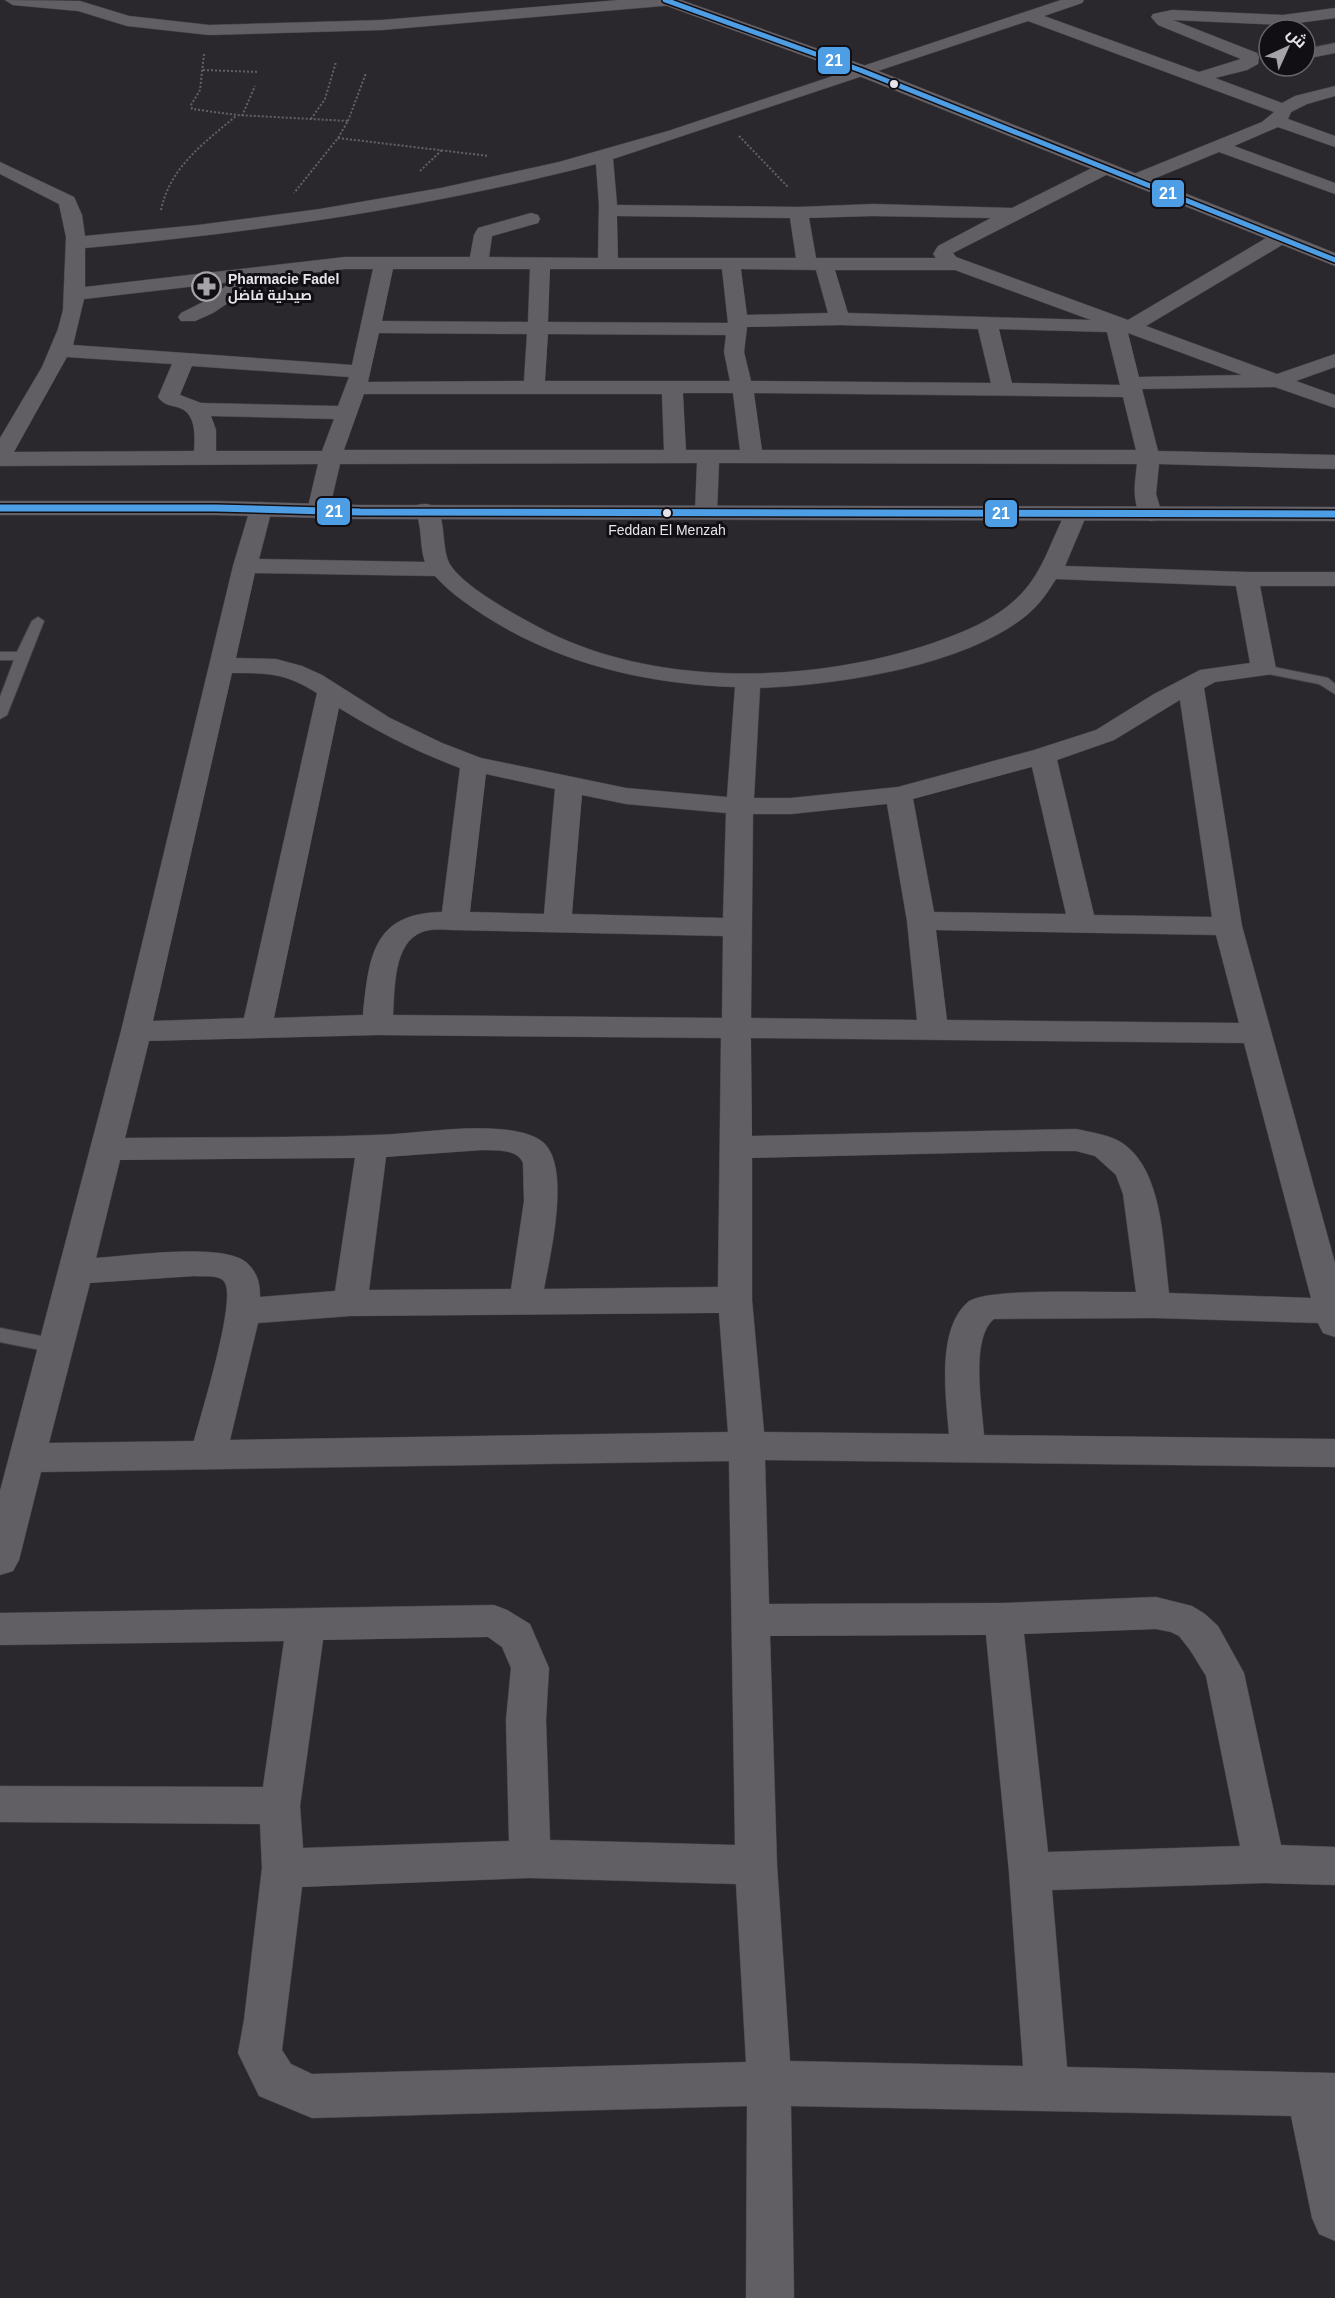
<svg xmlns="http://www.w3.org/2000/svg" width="1335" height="2298" viewBox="0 0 1335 2298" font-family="Helvetica,Cairo,sans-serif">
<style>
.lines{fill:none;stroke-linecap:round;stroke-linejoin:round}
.lane-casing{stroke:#454347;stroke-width:2}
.street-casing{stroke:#454347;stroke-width:1}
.secondary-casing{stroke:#454347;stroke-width:1}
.primary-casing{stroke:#454347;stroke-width:1}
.path{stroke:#646165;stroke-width:2;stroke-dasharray:2 2;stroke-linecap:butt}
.lane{fill:#625f64;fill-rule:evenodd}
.street{fill:#625f64;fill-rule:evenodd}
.secondary{fill:#666268;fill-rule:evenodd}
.primary{fill:#646067;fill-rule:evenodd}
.bus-1-far1-casing{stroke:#120f14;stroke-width:8}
.bus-1-casing{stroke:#120f14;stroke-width:10}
.bus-1-far1{stroke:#4d9ee5;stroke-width:5}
.bus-1{stroke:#4d9ee5;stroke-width:7}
.bus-dot{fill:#e7e3ea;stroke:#120f14;stroke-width:2}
.labels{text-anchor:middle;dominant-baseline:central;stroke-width:6;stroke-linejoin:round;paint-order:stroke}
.far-poi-label{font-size:14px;font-weight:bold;fill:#e7e3ea;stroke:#120f14;text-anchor:start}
.bus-label{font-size:14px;fill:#e7e3ea;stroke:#120f14}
.line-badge{stroke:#120f14;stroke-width:2}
.badge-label{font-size:16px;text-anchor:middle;font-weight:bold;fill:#fff}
</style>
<rect width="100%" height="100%" fill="#2b282d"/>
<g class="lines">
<defs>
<g id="lane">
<path d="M38,617L44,621L7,715L0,719V697L14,660H0V652H17L32,621Z"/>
<path d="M1264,665L1328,678L1335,684V694L1319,684L1259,672L1257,669Z"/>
<path d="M0,1328L56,1339L62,1341L65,1346L62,1351L56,1353L0,1342Z"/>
</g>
<g id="street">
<path d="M5,0L80,1L129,16L209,25L382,20L619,0H682L674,5L382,30L209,35L127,26L78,11L13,5Z"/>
<path d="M1061,0H1084L1082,3L1044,16L1199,72L1241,59L1158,25L1151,17L1153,14L1172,10L1283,15L1335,8V18L1283,25L1173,20L1257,53L1259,57L1258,64L1247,70L1215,78L1282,103L1295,96L1335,86V96L1307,104L1291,112L1288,119L1335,136V147L1278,127L1234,146L1335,183V194L1219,152L1141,184H1129L1126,180L1129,176L1262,122L1274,112L1028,21L613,159L617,205L799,207L873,204L1012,208L1100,164H1112L1115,168L1112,172L953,253L956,257L1128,320L1273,234H1287L1289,238L1287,242L1146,326L1277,374L1335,354V367L1296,381L1335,395V408L1275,387L1142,389L1158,451L1335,455V469L1159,464L1156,494L1162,514L1159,519L1151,521L1143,519C1131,502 1135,483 1137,464L719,463L717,512L714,517L706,519L698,517L695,512L697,463L340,464L329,511L326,516L318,518L310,516L307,511L318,464L0,466V438L42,367L58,329L63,310L66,237L59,204L0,174V162L74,197L82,215L85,236L198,225L320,209L441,188L559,162L668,131ZM596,164L599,205L598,258L489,257L492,236L538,223L540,219L538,215L531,213L478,228L474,235L470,257H345L85,287V248C257,232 428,208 596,164ZM617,216L790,218L796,258H618ZM873,216L991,218L938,246L933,254L936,258H816L809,218ZM345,269H373L352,365L73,345L84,299L231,282L207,300L181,313L178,317L181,321H195L213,313L237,297L256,279ZM393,269H530L528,322L382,321ZM550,269H722L728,323L548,322ZM741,269L816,270L828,313L747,315ZM835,270H955L1091,320L848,313ZM840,325L978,329L991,383L751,381L744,352L747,327ZM999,329L1107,332L1120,385L1012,383ZM379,333L527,334L524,381L368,382ZM1128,333L1242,375L1139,377ZM548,334L726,335L724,352L730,381H545ZM67,357L172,364L158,397C166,408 174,404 184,410C196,418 195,438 194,451L14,452ZM192,366L349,377L338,406L201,403L180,395ZM683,393H733L740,450H686ZM754,393L1123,397L1136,450H762ZM364,394H662L664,450H344ZM211,416L334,419L322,451H216V430Z"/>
<path d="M1335,43V53L1305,59V49Z"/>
<path d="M261,502L269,504L272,509L259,559L425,562C419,545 423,524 414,510L417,505C453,496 437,546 451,566C468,590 521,618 548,632C661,688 815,683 933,643C962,633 994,620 1016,599C1042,575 1049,545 1065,514L1068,509L1076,507L1084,509L1087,514L1065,566L1247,572H1335V586H1260L1276,669L1273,674L1215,682L1204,688L1242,926L1335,1263V1337L1323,1333L1318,1323L1154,1318L994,1319C970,1338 982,1407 984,1435L1335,1439V1467L765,1460L769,1604L1003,1603L1156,1597L1192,1606L1205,1614L1218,1626L1244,1673L1281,1845L1335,1847V1885L1264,1883L1052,1890L1067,2067L1335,2073V2241L1319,2234L1312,2218L1291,2116L791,2106L794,2298H746L747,2106L312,2118L259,2096L238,2053L244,2020L262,1868L260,1824L0,1822V1786L263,1787L284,1641L0,1645V1613L494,1605L507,1610L530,1624L549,1668L546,1720L550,1840L735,1845L729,1461L41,1472L19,1560L13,1571L0,1575V1491L121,1031L233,566L250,509L253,504ZM255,573L435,576C449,592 467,604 485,616C560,664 647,684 735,687L727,797L626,788L481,758L442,743L390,718L322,675L302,666L276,659L236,658ZM1056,579L1236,586L1250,663L1200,670L1154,694L1096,730L1034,750L898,787L791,798H754L760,688C839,685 965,666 1027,615C1039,605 1048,592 1056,579ZM232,673C269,673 285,673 317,693L244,1018L153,1021ZM1180,700L1212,917L1094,915L1057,760L1114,740ZM339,708C378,732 417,752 460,768L442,912C372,913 369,958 363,1015L274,1018ZM1032,767L1066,914L934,912L913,799ZM486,774L555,789L544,914L470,912ZM582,795L626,804L726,813L723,918L572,914ZM887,804L907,921L917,1020L751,1018L753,814H791ZM455,930L723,936L722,1018L393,1015C395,989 393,943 422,932C432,928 445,930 455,930ZM936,930L1216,935L1239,1023L947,1020ZM377,1035L721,1038L718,1287L544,1289C550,1255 571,1169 544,1143C533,1133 512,1130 497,1129C456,1126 415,1134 375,1135C291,1138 208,1137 125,1138L149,1041ZM751,1038L1244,1043L1311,1298L1169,1293C1163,1247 1164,1164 1117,1140C1105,1134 1089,1132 1076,1129L752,1136ZM482,1150C496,1151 517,1148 523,1163L524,1201L511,1289L369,1290L386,1157ZM1044,1151H1076L1095,1156L1116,1175L1123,1194L1136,1292C1106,1293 986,1287 968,1302C936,1329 946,1398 949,1434L764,1432L752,1300V1158ZM355,1158L335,1291L260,1297C260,1284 258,1273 247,1263C225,1242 128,1256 96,1258L120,1160ZM195,1276C203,1277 221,1274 225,1283C236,1302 201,1414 194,1441L49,1443L90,1283ZM719,1313L728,1432L230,1440L258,1323L350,1316ZM1156,1629L1171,1632L1179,1636L1190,1650L1206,1676L1240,1846L1048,1852L1024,1634ZM986,1635L1009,1872L1023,2066L790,2061L777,1865L770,1636ZM488,1637L502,1647L511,1668L506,1720L509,1841L303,1848L300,1806L323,1640ZM530,1878L736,1884L746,2062L312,2074L291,2064L282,2050L302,1887Z"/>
</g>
<path id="secondary" d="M657,0H681L866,66L1335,253V266L854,74L659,3Z"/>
<path id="primary" d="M0,501H216L360,505L1335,507V521L360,519L216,515H0Z"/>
</defs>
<use href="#lane" class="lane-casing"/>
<use href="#street" class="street-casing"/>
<use href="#secondary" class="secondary-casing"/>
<use href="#primary" class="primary-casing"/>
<g class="path">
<path d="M204,54L200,90L191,105L192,109L237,115L348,121L338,138L294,193"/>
<path d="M203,70L259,72"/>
<path d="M242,116L255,86"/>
<path d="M311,119L325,99L336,62"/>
<path d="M348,121L366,73"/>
<path d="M739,136L788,187"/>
<path d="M338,138L489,156"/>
<path d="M420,171L443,149"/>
<path d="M161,210C170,167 204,143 236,116"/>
</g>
<use href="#lane" class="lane"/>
<use href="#street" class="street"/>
<use href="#secondary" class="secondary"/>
<use href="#primary" class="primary"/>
<defs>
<path id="bus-1-far1" d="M665,0L860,70L1335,260"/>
<path id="bus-1" d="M0,508H216L360,512L1335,514"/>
</defs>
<use href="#bus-1-far1" class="bus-1-far1-casing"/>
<use href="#bus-1" class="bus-1-casing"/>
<use href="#bus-1-far1" class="bus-1-far1"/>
<use href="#bus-1" class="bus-1"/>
</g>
<defs>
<symbol id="pharmacy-ring" viewBox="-11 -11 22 22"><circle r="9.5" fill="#120f14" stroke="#a5a2a8" stroke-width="1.5"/><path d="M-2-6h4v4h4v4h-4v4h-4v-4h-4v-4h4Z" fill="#a5a2a8"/></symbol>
</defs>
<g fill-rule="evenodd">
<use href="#pharmacy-ring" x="190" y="270" width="33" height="33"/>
</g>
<g class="bus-dot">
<circle cx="894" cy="84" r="5"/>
<circle cx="667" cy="513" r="5"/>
</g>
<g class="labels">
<g class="far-poi-label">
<text x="228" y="279">Pharmacie Fadel<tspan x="228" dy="16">صيدلية فاضل</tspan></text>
</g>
<g class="bus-label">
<text x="667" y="530">Feddan El Menzah</text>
</g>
</g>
<g class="line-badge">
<rect x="817" y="46" width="34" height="29" rx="6" fill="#4d9ee5"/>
<rect x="1151" y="179" width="34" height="29" rx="6" fill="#4d9ee5"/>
<rect x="316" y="497" width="35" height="29" rx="6" fill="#4d9ee5"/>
<rect x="984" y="499" width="34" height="29" rx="6" fill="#4d9ee5"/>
</g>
<g class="badge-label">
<text x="834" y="66">21</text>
<text x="1168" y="199">21</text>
<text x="334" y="517">21</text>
<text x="1001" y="519">21</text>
</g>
<g transform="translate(1287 48) rotate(45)"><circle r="28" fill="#120f14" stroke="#67646a" stroke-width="1.5"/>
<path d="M0-4.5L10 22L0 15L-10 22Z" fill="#a5a2a8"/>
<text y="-9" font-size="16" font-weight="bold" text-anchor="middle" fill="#e7e3ea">ش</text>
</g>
</svg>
